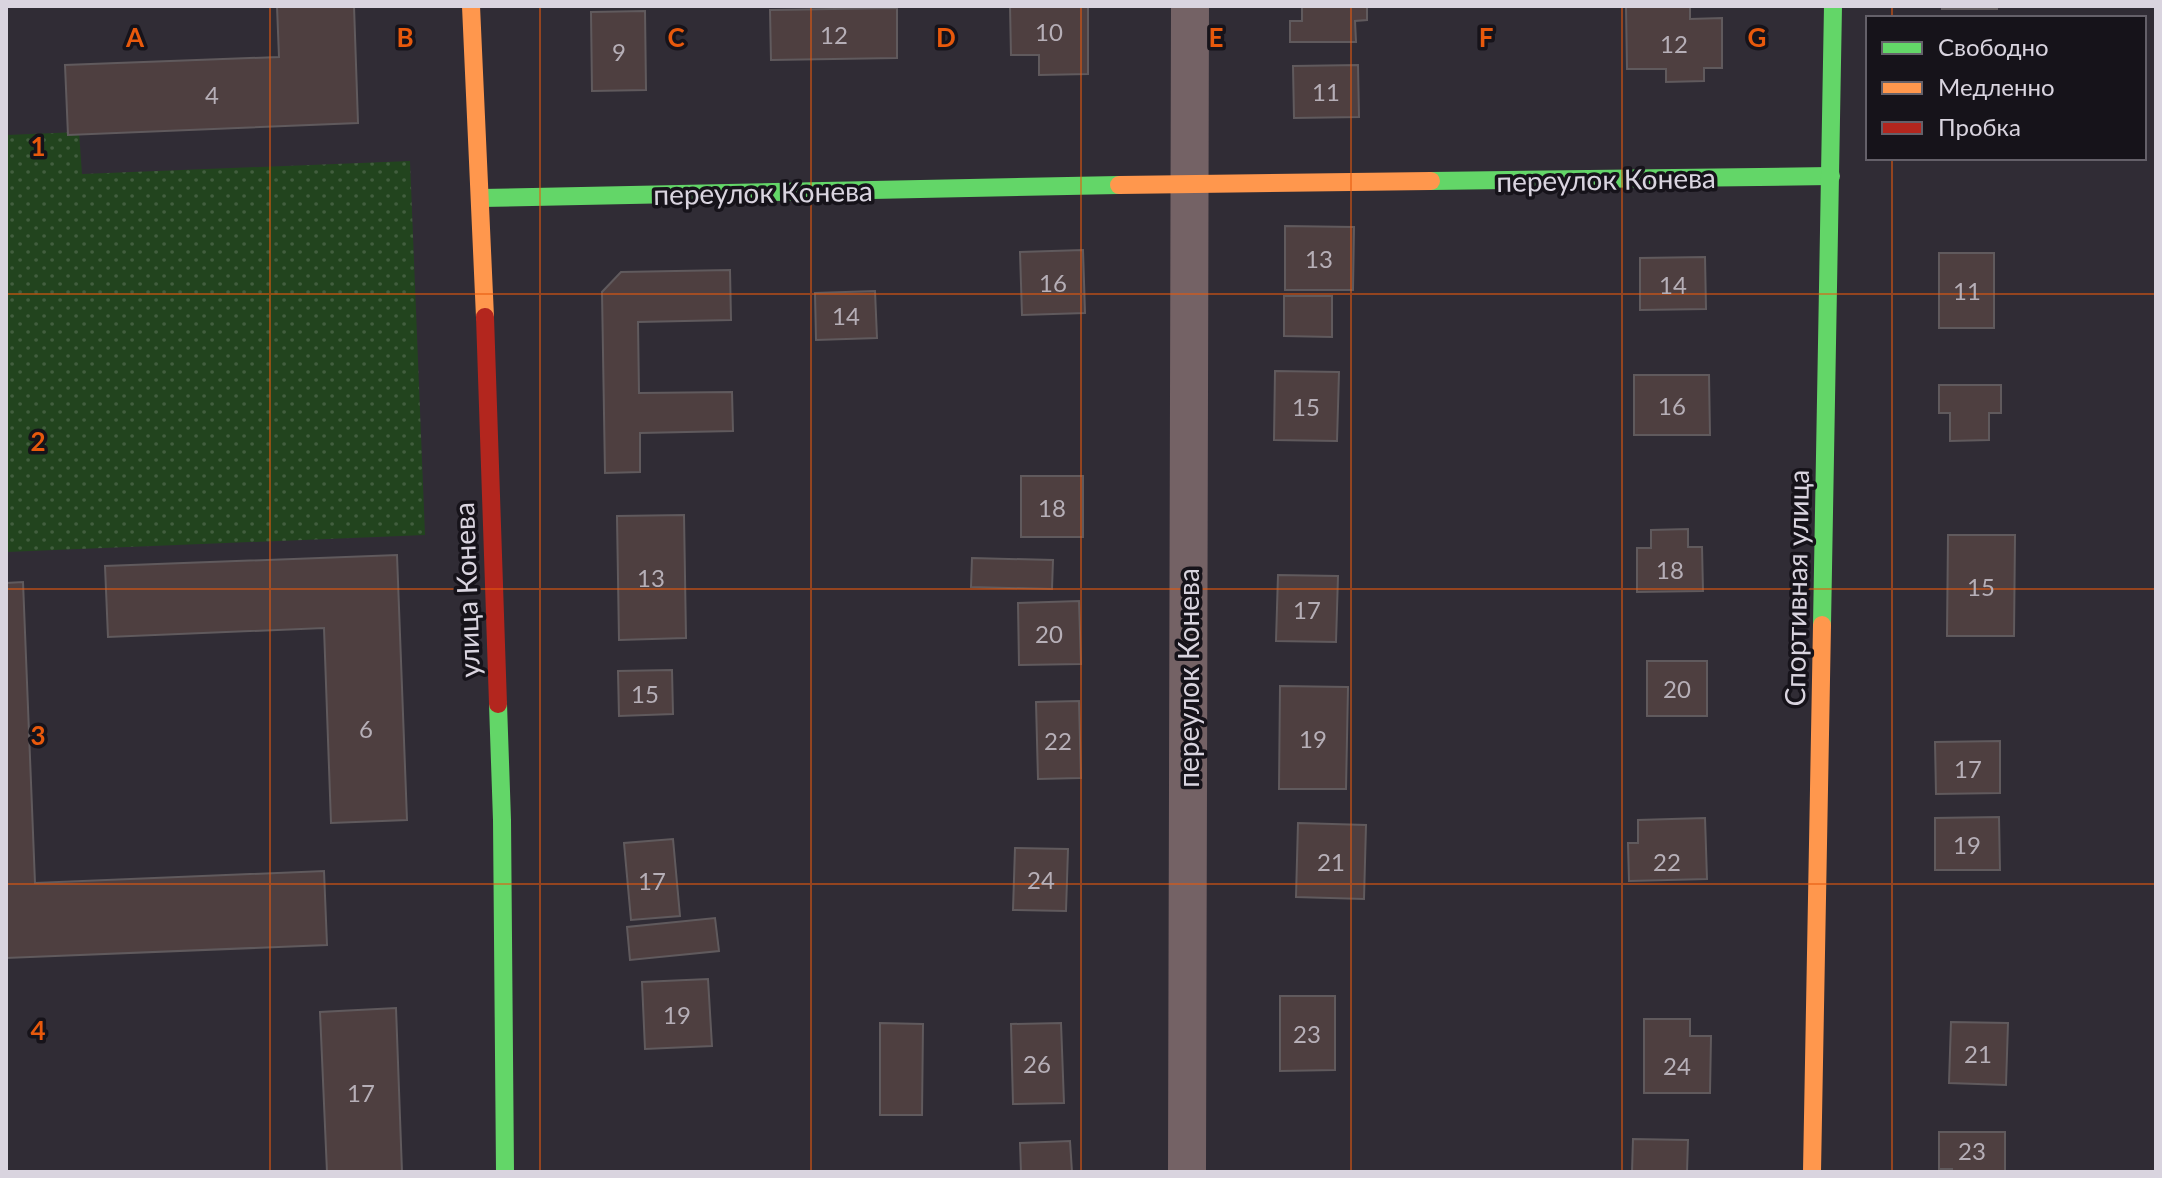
<svg xmlns="http://www.w3.org/2000/svg" width="2162" height="1178" viewBox="0 0 2162 1178" font-family="Lato,sans-serif">
<style>
.park{fill:url(#park-dots)}
.building{fill:#4e3f40;stroke:#605a5d;stroke-width:2}
.lines{fill:none;stroke-linecap:round;stroke-linejoin:round}
.street{stroke:#746265;stroke-width:38}
.fast{stroke:#63d668;stroke-width:18}
.slow{stroke:#ff974d;stroke-width:18}
.jam{stroke:#b3261e;stroke-width:18}
.grid{fill:none;stroke:#e8590c;stroke-width:2;stroke-opacity:0.55}
.labels{text-anchor:middle;dominant-baseline:central;stroke-width:7;stroke-linejoin:round;paint-order:stroke}
.number-label{font-size:24px;fill:#b6afb7}
.street-label{font-size:28px;fill:#d9d4df;stroke:#16131a}
.grid-label{font-size:26px;text-anchor:middle;font-weight:bold;fill:#e8590c;stroke:#16131a;stroke-width:7;stroke-linejoin:round;paint-order:stroke}
</style>
<defs>
<pattern id="park-dots" width="8" height="8" patternUnits="userSpaceOnUse" patternTransform="scale(2)"><rect width="8" height="8" fill="#22441e"/><path d="M2 2h.1M6 6h.1" fill="none" stroke="#425e3e" stroke-width="1.8" stroke-linecap="round"/></pattern>
</defs>
<rect width="100%" height="100%" fill="#302c35"/>
<path class="park" d="M79,132L82,174L410,161L425,535L6,552V135Z"/>
<g class="building">
<path d="M277,6H354L358,123L68,135L65,65L279,57Z"/>
<path d="M1010,6H1088V74L1039,75V55H1011Z"/>
<path d="M1302,6H1367V20L1355,21L1356,42H1290V21H1302Z"/>
<path d="M1626,6H1690V19L1722,18V68H1704V81L1666,82V69H1627Z"/>
<rect x="1942" y="6" width="55" height="3"/>
<path d="M897,8V58L771,60L770,10Z"/>
<path d="M645,11L646,90L592,91L591,12Z"/>
<path d="M1358,65L1359,117L1294,118L1293,66Z"/>
<path d="M1285,226L1354,227L1353,290H1285Z"/>
<path d="M1083,250L1085,313L1022,315L1020,252Z"/>
<rect x="1939" y="253" width="55" height="75"/>
<path d="M1705,257L1706,309L1640,310V258Z"/>
<path d="M730,270L731,320L638,322L639,393L732,392L733,431L640,433V472L605,473L602,292L621,272Z"/>
<path d="M875,291L877,338L816,340L815,293Z"/>
<path d="M1284,296H1332V337L1284,336Z"/>
<path d="M1275,371L1339,372L1337,441L1274,440Z"/>
<path d="M1634,375H1709L1710,435H1634Z"/>
<path d="M1939,385H2001V413H1989V440L1950,441V413H1939Z"/>
<rect x="1021" y="476" width="62" height="61"/>
<path d="M684,515L686,638L619,640L617,516Z"/>
<path d="M1688,529V547H1702L1703,591L1637,592V548H1651V530Z"/>
<path d="M1948,535H2015L2014,636H1947Z"/>
<path d="M397,555L407,820L331,823L324,628L108,637L105,566Z"/>
<path d="M972,558L1053,560L1052,589L971,587Z"/>
<path d="M1278,575L1338,576L1336,642L1276,641Z"/>
<path d="M23,582L35,883L324,871L327,945L6,958V583Z"/>
<path d="M1079,601L1081,664L1019,665L1018,603Z"/>
<rect x="1647" y="661" width="60" height="55"/>
<path d="M672,670L673,714L619,716L618,671Z"/>
<path d="M1280,686L1348,687L1346,789H1279Z"/>
<path d="M1079,701L1081,778L1038,779L1036,702Z"/>
<path d="M2000,741V793L1936,794L1935,742Z"/>
<path d="M1999,817L2000,870H1935V818Z"/>
<path d="M1705,818L1707,879L1629,881L1628,843H1638V820Z"/>
<path d="M1298,823L1366,825L1364,899L1296,897Z"/>
<path d="M673,839L680,916L631,920L624,843Z"/>
<path d="M1015,848L1068,849L1066,911L1013,910Z"/>
<path d="M715,918L719,951L630,960L627,927Z"/>
<path d="M708,979L712,1046L645,1049L642,982Z"/>
<path d="M1280,996H1335V1070L1280,1071Z"/>
<path d="M396,1008L402,1172H327L320,1012Z"/>
<path d="M1644,1019H1690V1036H1711L1710,1093H1644Z"/>
<path d="M1951,1022L2008,1023L2006,1085L1949,1083Z"/>
<path d="M880,1023L923,1024L922,1115H880Z"/>
<path d="M1061,1023L1064,1103L1013,1104L1011,1024Z"/>
<path d="M1939,1132H2005V1172H1952V1169H1939Z"/>
<path d="M1633,1139L1688,1140L1687,1172H1632Z"/>
<path d="M1070,1141L1072,1172H1021L1020,1143Z"/>
</g>
<g class="lines">
<path class="street" d="M1187,1172L1190,6"/>
<g class="fast">
<path d="M1431,181L1831,176"/>
<path d="M481,198L1119,185"/>
<path d="M1822,625L1833,6"/>
<path d="M498,704L502,820L505,1172"/>
</g>
<g class="slow">
<path d="M471,6L485,317"/>
<path d="M1119,185L1431,181"/>
<path d="M1812,1172L1822,625"/>
</g>
<path class="jam" d="M485,317L498,704"/>
</g>
<path class="grid" d="M270,6V1172M540,6V1172M811,6V1172M1081,6V1172M1351,6V1172M1622,6V1172M1892,6V18M1892,158V1172M6,294H2156M6,589H2156M6,884H2156"/>
<g class="labels">
<g class="number-label">
<text x="1049" y="31">10</text>
<text x="834" y="34">12</text>
<text x="1674" y="43">12</text>
<text x="619" y="51">9</text>
<text x="1326" y="91">11</text>
<text x="212" y="94">4</text>
<text x="1319" y="258">13</text>
<text x="1053" y="282">16</text>
<text x="1673" y="284">14</text>
<text x="1967" y="290">11</text>
<text x="846" y="315">14</text>
<text x="1672" y="405">16</text>
<text x="1306" y="406">15</text>
<text x="1052" y="507">18</text>
<text x="1670" y="569">18</text>
<text x="651" y="577">13</text>
<text x="1981" y="586">15</text>
<text x="1307" y="609">17</text>
<text x="1049" y="633">20</text>
<text x="1677" y="688">20</text>
<text x="645" y="693">15</text>
<text x="366" y="728">6</text>
<text x="1313" y="738">19</text>
<text x="1058" y="740">22</text>
<text x="1968" y="768">17</text>
<text x="1967" y="844">19</text>
<text x="1331" y="861">21</text>
<text x="1667" y="861">22</text>
<text x="1041" y="879">24</text>
<text x="652" y="880">17</text>
<text x="677" y="1014">19</text>
<text x="1307" y="1033">23</text>
<text x="1978" y="1053">21</text>
<text x="1037" y="1063">26</text>
<text x="1677" y="1065">24</text>
<text x="361" y="1092">17</text>
<text x="1972" y="1150">23</text>
</g>
<g class="street-label">
<text transform="translate(1606 179) rotate(-1)">переулок Конева</text>
<text transform="translate(763 192) rotate(-1)">переулок Конева</text>
<text transform="translate(1796 588) rotate(-89)">Спортивная улица</text>
<text transform="translate(466 590) rotate(-92)">улица Конева</text>
<text transform="translate(1188 678) rotate(-90)">переулок Конева</text>
</g>
</g>
<g class="grid-label">
<text x="135" y="47">A</text>
<text x="405" y="47">B</text>
<text x="676" y="47">C</text>
<text x="946" y="47">D</text>
<text x="1216" y="47">E</text>
<text x="1486" y="47">F</text>
<text x="1757" y="47">G</text>
<text x="38" y="156">1</text>
<text x="38" y="451">2</text>
<text x="38" y="745">3</text>
<text x="38" y="1040">4</text>
</g>
<rect width="2162" height="1178" fill="none" stroke="#d9d4df" stroke-width="16"/>
<rect x="1866" y="16" width="280" height="144" fill="#16131a" stroke="#646069" stroke-width="2"/>
<rect x="1882" y="42" width="40" height="12" fill="#63d668" stroke="#646069" stroke-width="2"/>
<text x="1938" y="56" font-size="24" fill="#d9d4df">Свободно</text>
<rect x="1882" y="82" width="40" height="12" fill="#ff974d" stroke="#646069" stroke-width="2"/>
<text x="1938" y="96" font-size="24" fill="#d9d4df">Медленно</text>
<rect x="1882" y="122" width="40" height="12" fill="#b3261e" stroke="#646069" stroke-width="2"/>
<text x="1938" y="136" font-size="24" fill="#d9d4df">Пробка</text>
</svg>
